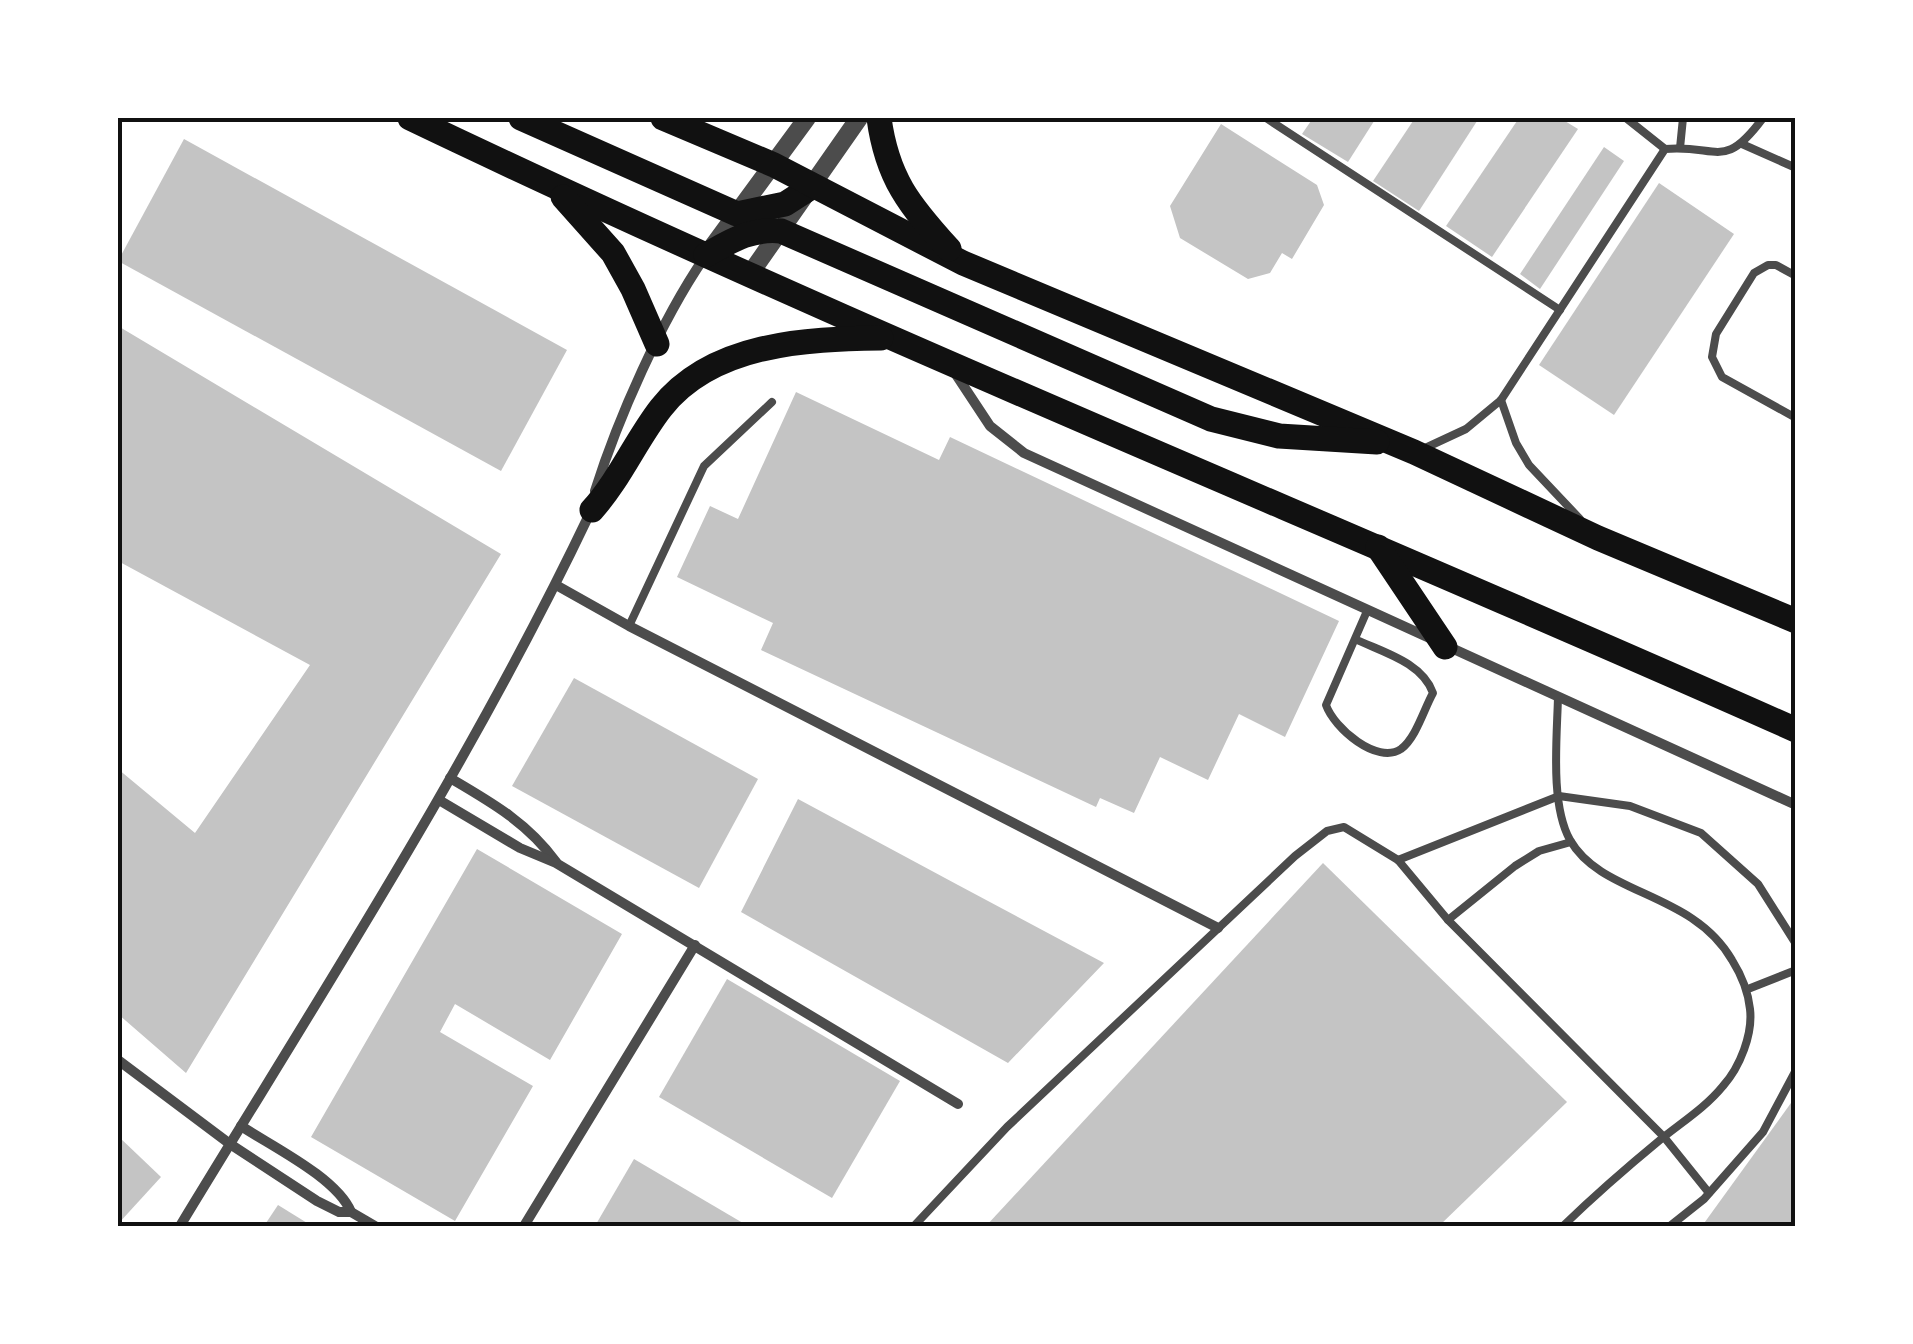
<svg xmlns="http://www.w3.org/2000/svg" width="1913" height="1344" viewBox="0 0 1913 1344" font-family="Lora,serif">
<style>
.building{fill:#c4c4c4}
.lines{fill:none;stroke-linecap:round;stroke-linejoin:round}
.service{stroke:#4c4c4c;stroke-width:8}
.minor{stroke:#4c4c4c;stroke-width:10}
.tertiary{stroke:#4c4c4c;stroke-width:18}
.primary{stroke:#111;stroke-width:25}
.neatline{fill:none;stroke:#111;stroke-width:4}
</style>
<rect width="100%" height="100%" fill="#fff"/>
<g class="building">
<path d="M1313,118H1376L1348,162L1302,134Z"/>
<path d="M1415,118H1479L1419,211L1373,181Z"/>
<path d="M1519,118H1560L1578,129L1492,257L1446,226Z"/>
<path d="M1221,124L1317,185L1324,205L1292,259L1282,253L1270,273L1248,279L1180,238L1170,206Z"/>
<path d="M184,139L567,350L501,471L118,261Z"/>
<path d="M1604,147L1624,161L1540,289L1520,274Z"/>
<path d="M1659,183L1734,234L1614,415L1539,365Z"/>
<path d="M118,326L501,554L186,1073L118,1014V769L195,833L310,665L118,561Z"/>
<path d="M796,392L939,460L950,437L1339,621L1285,737L1239,714L1208,780L1160,757L1134,813L1100,798L1096,807L761,650L773,623L677,577L710,506L738,519Z"/>
<path d="M574,678L758,779L699,888L512,786Z"/>
<path d="M798,799L958,885L1104,963L1008,1063L741,912Z"/>
<path d="M477,849L622,934L550,1060L455,1004L440,1032L533,1086L455,1221L311,1137Z"/>
<path d="M1323,863L1567,1102L1439,1226H986Z"/>
<path d="M727,979L900,1081L832,1198L659,1097Z"/>
<path d="M1796,1096V1226H1702Z"/>
<path d="M118,1136L161,1177L118,1224Z"/>
<path d="M634,1159L748,1226H595Z"/>
<path d="M278,1205L312,1226H264Z"/>
</g>
<g class="lines">
<g class="service">
<path d="M1266,118L1560,310"/>
<path d="M1626,118L1665,149"/>
<path d="M1742,144L1796,168"/>
<path d="M1680,148L1683,118"/>
<path d="M1796,276L1776,265H1768L1754,273L1716,334L1712,357L1722,377L1796,418"/>
<path d="M1501,400L1516,443L1529,465L1580,519"/>
<path d="M1423,449L1466,429L1501,400L1665,149C1718,144 1723,172 1763,118"/>
<path d="M629,626L704,466L772,402"/>
<path d="M1355,639C1382,652 1422,662 1433,693C1424,709 1416,738 1401,749C1377,765 1334,728 1326,705L1367,611"/>
<path d="M1558,697C1557,738 1550,804 1570,840C1602,896 1692,891 1732,960C1742,976 1748,990 1750,1009C1753,1034 1740,1067 1723,1086C1705,1108 1682,1122 1660,1140C1626,1168 1594,1196 1563,1226"/>
<path d="M1398,860L1559,796L1630,806L1701,833L1758,884L1796,944"/>
<path d="M1448,920L1515,866L1539,851L1571,842"/>
<path d="M1748,989L1796,970"/>
<path d="M914,1226L1007,1127L1295,856L1327,831L1344,827L1398,860L1448,920L1664,1137L1709,1193"/>
<path d="M1670,1226L1704,1199L1763,1132L1796,1070"/>
</g>
<g class="minor">
<path d="M953,370L990,426L1024,453L1796,805"/>
<path d="M595,491C618,418 661,321 704,258"/>
<path d="M556,585L629,626L1218,928"/>
<path d="M450,778C491,802 528,823 556,862"/>
<path d="M439,800L520,848L556,863L958,1104"/>
<path d="M118,1060L230,1144L317,1201L339,1212H351L375,1226"/>
<path d="M241,1126C273,1147 337,1178 351,1212"/>
<path d="M180,1226C322,992 472,761 590,513"/>
<path d="M524,1226L695,945"/>
</g>
<g class="tertiary">
<path d="M710,250L807,118"/>
<path d="M750,274L859,118"/>
</g>
<g class="primary">
<path d="M410,118C865,336 1334,524 1796,730"/>
<path d="M521,118L737,214L785,204L813,186"/>
<path d="M663,118L774,165L963,263L1414,452L1598,538L1796,621"/>
<path d="M879,118C887,178 909,205 949,249"/>
<path d="M563,197L613,253L633,289L657,344"/>
<path d="M706,255C731,241 751,228 781,231L1211,419L1279,436L1377,442"/>
<path d="M592,510C620,479 636,440 661,408C712,343 806,339 881,338"/>
<path d="M1378,547L1445,647"/>
</g>
</g>
<rect width="1913" height="1344" fill="none" stroke="#ffffff" stroke-width="240"/>
<rect x="120" y="120" width="1673" height="1104" class="neatline"/>
</svg>
